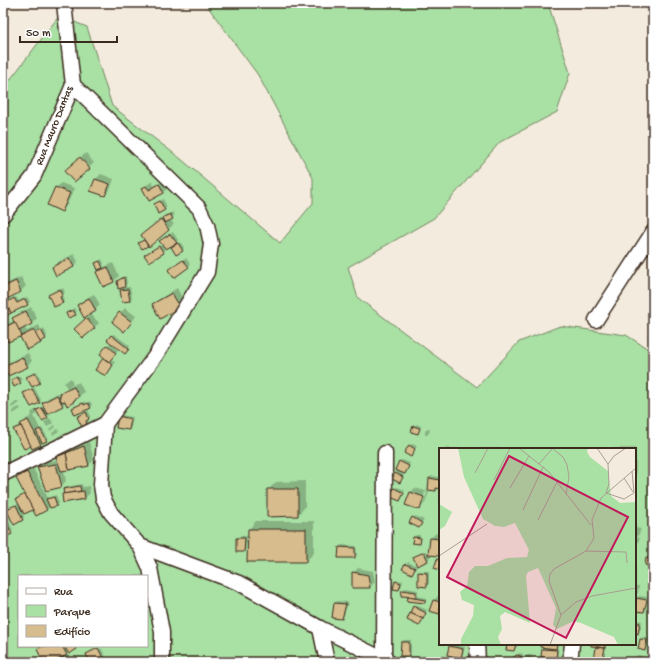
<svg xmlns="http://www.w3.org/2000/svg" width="656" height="665" viewBox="0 0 656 665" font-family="'Gochi Hand',sans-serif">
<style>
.green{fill:#a9e0a4;stroke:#728561;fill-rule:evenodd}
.shadow{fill:#0003;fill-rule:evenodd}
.building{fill:#d7bd8d;stroke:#3b2a1e}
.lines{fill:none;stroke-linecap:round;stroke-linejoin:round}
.minor-casing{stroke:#3b2a1e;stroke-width:17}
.minor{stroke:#fff;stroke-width:14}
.labels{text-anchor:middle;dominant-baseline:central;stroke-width:4;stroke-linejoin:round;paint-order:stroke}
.street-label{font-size:11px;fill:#3b2a1e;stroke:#fff}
.inset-road{fill:none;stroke:#a99e91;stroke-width:1}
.view{fill:#c2185b;fill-opacity:0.15;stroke:#c2185b;stroke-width:2}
.inset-edge{fill:none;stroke:#3b2a1e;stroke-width:2}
</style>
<rect width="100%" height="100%" fill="#f3ebdd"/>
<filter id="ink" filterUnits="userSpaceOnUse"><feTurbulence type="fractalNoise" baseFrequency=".025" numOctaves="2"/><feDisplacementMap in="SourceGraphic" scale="8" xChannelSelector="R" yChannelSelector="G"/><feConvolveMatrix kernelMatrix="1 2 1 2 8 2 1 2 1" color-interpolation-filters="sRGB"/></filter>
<g filter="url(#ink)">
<path class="green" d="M205,3H548L570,73L557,112L500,142L434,218L348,267L358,298L477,387L519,342L560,326L626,335L653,352V662H3V89L59,16L87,27L112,106L181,159L280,243L313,203V178L258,75ZM440,449H635V644H440ZM19,576H147V646H19Z"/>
<g class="shadow">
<path d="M86,153L94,163L74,181L71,166Z"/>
<path d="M101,174L114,179L110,190L105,195L92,190L96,179Z"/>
<path d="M165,180L169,187L164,192L150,200L143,188L152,181L154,186Z"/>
<path d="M61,183L74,188L67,205L62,210L56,188Z"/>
<path d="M163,199L167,207L159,212L155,204Z"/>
<path d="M173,212L174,216L170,220L174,224L150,246L148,244L142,248L139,243L145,239L142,235L166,214L167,215Z"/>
<path d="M173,232L178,240L176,243L164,249L165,250L163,253H148L163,244L161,241Z"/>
<path d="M181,242L184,248L182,251L175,245Z"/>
<path d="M74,254L78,262L73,267H53L58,262Z"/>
<path d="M186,258L190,264L188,266L172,268Z"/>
<path d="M102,259L104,264L102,267L96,263Z"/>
<path d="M113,263L119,276L114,281L103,285L97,273L102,268Z"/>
<path d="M126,276L127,283L125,286L118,281Z"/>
<path d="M21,277L26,286L21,291L3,300V285Z"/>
<path d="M130,287L132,298L130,300L121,290L123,288Z"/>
<path d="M63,288L65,292L62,295L64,300L62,302L49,295Z"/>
<path d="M177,288L184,301L179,306L153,305L158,300Z"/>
<path d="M94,294L100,305L95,310L78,305L83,300Z"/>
<path d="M16,297L19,301L27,297L30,302L3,317V302Z"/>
<path d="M31,307L37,318L32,323L24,327L27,331L39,325L41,330L44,328L47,336L40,342L28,349L21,335L3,344V334H4L3,328L7,324L15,320L14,318L19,313Z"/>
<path d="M75,308L77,312L75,314L67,313Z"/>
<path d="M125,308L136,316L129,326L113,322Z"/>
<path d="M91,314L99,323L94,328L76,329Z"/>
<path d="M114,334L130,346L127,350L111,336Z"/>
<path d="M110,343L118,350L110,359L115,362L108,373L104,359L105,357L101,354Z"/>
<path d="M28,353L32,361L27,366L4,367L9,362Z"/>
<path d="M37,371L41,380L39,382L27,377Z"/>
<path d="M20,376L22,380L20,382L12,381Z"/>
<path d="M71,378L73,383L69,387L79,382L84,392L73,402H66L62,405L48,412L50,415L47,417L38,413L34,416L40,429L42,428L48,438L46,440L40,444L14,429L21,425L26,419L32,416L31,413L33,411L44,406L43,403L48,398L62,391L63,392L67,388L64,383Z"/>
<path d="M34,387L41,400L39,402L24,393Z"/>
<path d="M17,401L19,403L12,408L11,406Z"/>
<path d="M85,401L86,404L90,401L92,405L90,408H73Z"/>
<path d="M19,407L21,409L13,414L12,411Z"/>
<path d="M88,410L91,416L88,419L89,421L86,424L78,417Z"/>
<path d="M121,415L133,417L131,427L129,429L119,417Z"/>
<path d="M50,418L53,423L47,427L44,422Z"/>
<path d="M416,424L421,426L418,433L414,427Z"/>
<path d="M55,425L56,427L50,431L49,429Z"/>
<path d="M58,429L59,431L53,435L52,433Z"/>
<path d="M428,429H430L429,433L427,435H425V431Z"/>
<path d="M63,433L64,435L57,440L56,438Z"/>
<path d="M89,442L94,460L89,465L64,470L66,481L61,486L38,467L43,462L58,460L57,457L59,455Z"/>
<path d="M412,444L417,446L411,456L410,446Z"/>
<path d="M402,460L410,463L400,482L396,473L399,470L400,462Z"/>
<path d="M33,468L48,498L56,495L59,503L57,505L50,506L46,510L32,509L23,514L24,517L22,519L8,509L19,503L17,499L26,494L18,478L23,473Z"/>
<path d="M432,476L440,477V488L435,490L430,479Z"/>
<path d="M305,481V507L298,515L268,490L276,482Z"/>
<path d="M82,484L83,487L89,486L90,493L85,498L64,501L63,495L65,493L64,489L66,487Z"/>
<path d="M397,487L405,490L399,500L395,489Z"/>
<path d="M415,488L429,492L425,503L420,508L410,493ZM425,492L427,493L423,504H421Z"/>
<path d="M415,516L424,520L419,527L413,518Z"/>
<path d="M7,518L13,530L3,537V520Z"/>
<path d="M256,521H314V553L306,561H248L249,529Z"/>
<path d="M635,528L641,529L639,534L636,537L640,538L636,546Z"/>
<path d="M436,533L440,534V555L431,538Z"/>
<path d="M651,533H653L652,540L648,538Z"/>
<path d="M416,535H420V542H421L420,543L414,537Z"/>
<path d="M240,536H247L246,549L244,551L237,538Z"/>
<path d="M342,545L356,546L357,555L355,557L340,547Z"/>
<path d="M426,551L430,558L427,560L414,558Z"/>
<path d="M649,556H653V565L647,558Z"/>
<path d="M408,562L417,566L412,573L404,569Z"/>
<path d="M358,568L373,571L375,582L370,587H353V573Z"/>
<path d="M421,571H429V583L427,586L419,573Z"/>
<path d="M398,580L403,581L401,587L399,589L396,582Z"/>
<path d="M635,586H639L638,593L635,595Z"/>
<path d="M405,588L418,590V594L416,596L427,598V600L424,602L408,598L410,596L403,590Z"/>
<path d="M439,595L440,596V613L434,600Z"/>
<path d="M639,596L648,597L646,609L644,611L635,610L637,598Z"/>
<path d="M337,601L348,602L344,615L342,618L333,617L335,603Z"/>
<path d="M416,605L427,610L419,625L414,607Z"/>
<path d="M635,620L642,621L640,630L638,633L635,632Z"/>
<path d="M643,637L649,638L647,647L644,650L641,639Z"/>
<path d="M404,640H411V653L409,655L402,642Z"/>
<path d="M452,644L465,647L463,654L461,657H463L462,662H449L450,658L453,655L448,654L450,646Z"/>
<path d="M509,644H519L514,650Z"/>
<path d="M542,644H558L556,648H558V655L555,658L543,649L546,647Z"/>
<path d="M592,644H606L604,659L601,662L595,661L597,646Z"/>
<path d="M42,646H79L51,662H44L38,650Z"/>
<path d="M101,648L106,657L97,662H90L88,654Z"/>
<path d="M519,653L523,654V659L521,661H524V657L527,655H532L531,662H511L515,660L514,658Z"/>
<path d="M637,655L643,656L642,659L637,662H630L632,659L634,660Z"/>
<path d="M122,657L124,662H111L112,661Z"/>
<path d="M491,658V662H486L489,659Z"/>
<path d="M39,659L41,662H34Z"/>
<path d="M357,659L360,662H353Z"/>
<path d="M549,661H565V662H547Z"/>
</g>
<g class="building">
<path d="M80,157L90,169L74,182L64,171Z"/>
<path d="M95,179L110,184L105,196L90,191Z"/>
<path d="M159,184L164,193L149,201L142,188L146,186L149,190Z"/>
<path d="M55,187L70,193L62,212L47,205Z"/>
<path d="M160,201L165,210L158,214L154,204Z"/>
<path d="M170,214L173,219L165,223L162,218Z"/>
<path d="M161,219L169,230L149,247L141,235Z"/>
<path d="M170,234L177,243L166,249L159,241Z"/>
<path d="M144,240L148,246L142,249L138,243Z"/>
<path d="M178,243L183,251L176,255L171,247Z"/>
<path d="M159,246L164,253L149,262L144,255Z"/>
<path d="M69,258L74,267L56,276L52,267Z"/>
<path d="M183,260L189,267L174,278L168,270Z"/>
<path d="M100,261L103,268L98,270L95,263Z"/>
<path d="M108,267L114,282L103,287L96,272Z"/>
<path d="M124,277L125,287L118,289L117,281Z"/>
<path d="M16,281L21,292L3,301V287Z"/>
<path d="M60,289L63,295L60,297L63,303L54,307L48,295Z"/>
<path d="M128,289L130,301L122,302L120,290Z"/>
<path d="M172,293L180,307L160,319L152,304Z"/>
<path d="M14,298L17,303L25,299L28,305L11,313L6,303Z"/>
<path d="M89,298L96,311L84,318L77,305Z"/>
<path d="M6,303L11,313L3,318V304Z"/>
<path d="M73,310L76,315L68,318L66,313Z"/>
<path d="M26,311L32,324L19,331L12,318Z"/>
<path d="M119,312L132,322L124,332L112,322Z"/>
<path d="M86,318L95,328L83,338L74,329Z"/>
<path d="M15,322L22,336L8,342L3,333V328Z"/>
<path d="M34,330L41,343L27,350L20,337Z"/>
<path d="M41,330L46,339L40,342L35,333Z"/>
<path d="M111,335L129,349L125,354L107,340Z"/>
<path d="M107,345L116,353L109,362L100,354Z"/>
<path d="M22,357L28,367L8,376L3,367Z"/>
<path d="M103,358L113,365L106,376L95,370Z"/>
<path d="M35,373L40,383L32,387L26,377Z"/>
<path d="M17,377L21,383L14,387L11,380Z"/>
<path d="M74,387L79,397L73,401L74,402L67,406L65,401L62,402L59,396L61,395L60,393Z"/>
<path d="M32,389L40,403L31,407L23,393Z"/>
<path d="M57,395L63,406L47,414L42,403Z"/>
<path d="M83,403L84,405L88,403L91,408L75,415L72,408Z"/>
<path d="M42,408L48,418L42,421L36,410Z"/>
<path d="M86,412L89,419L86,421L87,425L82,427L77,417Z"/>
<path d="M118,416L131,419L129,430L116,428Z"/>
<path d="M28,420L41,445L32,449L20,424Z"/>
<path d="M21,426L31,446L24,449L13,429Z"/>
<path d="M413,426L420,428L418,434L411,432Z"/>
<path d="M40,429L47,441L42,443L36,431Z"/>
<path d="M409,445L415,449L411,457L404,453Z"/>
<path d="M84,446L89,466L69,470L66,453Z"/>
<path d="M66,453L69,470L61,471L56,457Z"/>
<path d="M399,461L409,466L405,474L395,470Z"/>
<path d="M56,464L62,487L46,491L37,467Z"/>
<path d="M27,472L47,510L36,516L16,478Z"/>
<path d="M395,473L403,477L400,483L392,479Z"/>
<path d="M429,478L440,480V489L436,488V491L428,490Z"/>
<path d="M80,486L81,491L64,494L63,489Z"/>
<path d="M394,488L404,493L400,501L390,497Z"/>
<path d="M267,489H298V516L267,517Z"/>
<path d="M84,491L85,499L63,503L62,494Z"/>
<path d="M410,492L424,497L420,510L405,505Z"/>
<path d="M25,494L33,510L24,514L16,499Z"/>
<path d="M54,497L57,506L50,508L46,499Z"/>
<path d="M16,505L23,520L14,525L6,509Z"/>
<path d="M412,517L422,523L419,528L409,523Z"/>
<path d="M5,520L12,534L3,538V521Z"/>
<path d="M248,529H306V562H247Z"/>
<path d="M413,537L421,538L420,544L412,543Z"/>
<path d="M236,538H245L244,552H236Z"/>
<path d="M430,538L440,539V556L428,555Z"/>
<path d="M339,547L355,548V558H338Z"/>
<path d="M424,552L428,561L417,566L413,557Z"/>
<path d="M646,558L653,559V566L645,565Z"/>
<path d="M437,559L440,560V570L434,568Z"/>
<path d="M405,564L415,568L412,574L402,569Z"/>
<path d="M352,572L368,575L370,588H352Z"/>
<path d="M418,572L427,573V587L418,586Z"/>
<path d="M395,581L401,583L399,590L393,589Z"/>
<path d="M402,590L416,592V597L401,596Z"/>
<path d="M408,597L425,600V603L407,601Z"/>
<path d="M636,598L647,600L644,612L635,611Z"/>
<path d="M433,600L440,602V614L429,611Z"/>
<path d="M334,603L346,604L342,619L332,618Z"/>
<path d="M413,606L426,613L423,619L410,613Z"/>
<path d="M410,613L423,619L419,626L407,620Z"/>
<path d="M635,622L640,623L638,634L635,633Z"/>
<path d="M640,639L647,640L645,651L638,649Z"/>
<path d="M401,642H409V656H400Z"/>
<path d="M504,644H516L514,651L506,650L507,645Z"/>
<path d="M541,644H557L556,649L540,647Z"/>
<path d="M591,644H605V648L591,646Z"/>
<path d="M43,646H62L67,655L53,662H43L37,649Z"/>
<path d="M64,646H75L77,649L69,654Z"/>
<path d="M449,646L463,649L461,658L447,655Z"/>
<path d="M596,647L605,648L602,662L594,661Z"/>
<path d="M98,648L104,660L99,662H89L86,654Z"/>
<path d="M542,649L557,650L556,659L541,657Z"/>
<path d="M516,655L521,656V662H515L513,658Z"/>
<path d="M449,657L461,659V662H448Z"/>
</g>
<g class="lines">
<defs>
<g id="minor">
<path d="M73,85L199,208L207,225L211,244L207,272L156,355L105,424L101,485L103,498L111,513L140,546L150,568L162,632V662"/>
<path d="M3,215L34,176L73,85L64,3"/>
<path d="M596,320L653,232"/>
<path d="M3,474L105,424"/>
<path d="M140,546L239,583L320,628L389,662"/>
<path d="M320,628L327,662"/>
<path d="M477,644L478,662"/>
<path d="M384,659L385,453"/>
<path d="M570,662L572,644"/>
</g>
</defs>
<use href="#minor" class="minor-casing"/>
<use href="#minor" class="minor"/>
</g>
</g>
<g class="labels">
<g class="street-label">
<text transform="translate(55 126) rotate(-68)">Rua Mauro Dantas</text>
</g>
</g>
<g transform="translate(439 448)">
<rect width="197" height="197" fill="#f3ebdd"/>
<path d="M19,0H149L148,4L151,9L169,23L172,48L181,55L197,54V197H179L175,189L142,175L135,173L118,181L114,177L117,160L99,120L89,124L87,128L91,175L66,164L61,168L63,181L59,189L62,197H22V191L34,168L35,157L23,152L21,144L28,138L30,124L36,118H49L68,110L88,109L90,102L76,75L65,79L56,78L44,71L25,29ZM0,56L13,64L6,78L0,82Z" fill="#a9e0a4"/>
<path class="inset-road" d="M80,0L110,24L152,77M113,0L124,9L128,17L130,29L127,46M158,0L169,16M187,0L175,8L169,16L170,36L167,45L185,51L195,45L193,23M100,16L113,1M36,25L49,0M185,30L194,44M55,32L71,0M71,40L90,8M84,62L104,19M99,72L118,34M147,103L187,104L188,115M0,108L48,76M122,167L110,133L111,126L115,121L147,103L155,90L153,72L162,50L197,20M111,197L122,167L137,154L153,148L197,140"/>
<path class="view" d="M70,8L189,69L127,190L8,129Z"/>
<rect width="197" height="197" class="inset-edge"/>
</g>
<rect width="656" height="665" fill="none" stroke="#fff" stroke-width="16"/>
<rect x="8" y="8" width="640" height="649" fill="none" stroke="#3b2a1e" stroke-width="1.5" filter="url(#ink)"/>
<rect x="18" y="575" width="130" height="72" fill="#ffffff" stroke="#b1aaa5"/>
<rect x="26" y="588" width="20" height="6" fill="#ffffff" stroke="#b1aaa5"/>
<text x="54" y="595" font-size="12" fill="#3b2a1e">Rua</text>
<rect x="26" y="605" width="20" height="12" fill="#a9e0a4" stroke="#b1aaa5"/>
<text x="54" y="615" font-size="12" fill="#3b2a1e">Parque</text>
<rect x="26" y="625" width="20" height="12" fill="#d7bd8d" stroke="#b1aaa5"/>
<text x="54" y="635" font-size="12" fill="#3b2a1e">Edifício</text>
<path d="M20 36v6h97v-6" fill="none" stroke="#3b2a1e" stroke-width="2"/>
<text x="26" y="36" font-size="12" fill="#3b2a1e" stroke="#ffffff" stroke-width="3" paint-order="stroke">50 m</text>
</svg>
